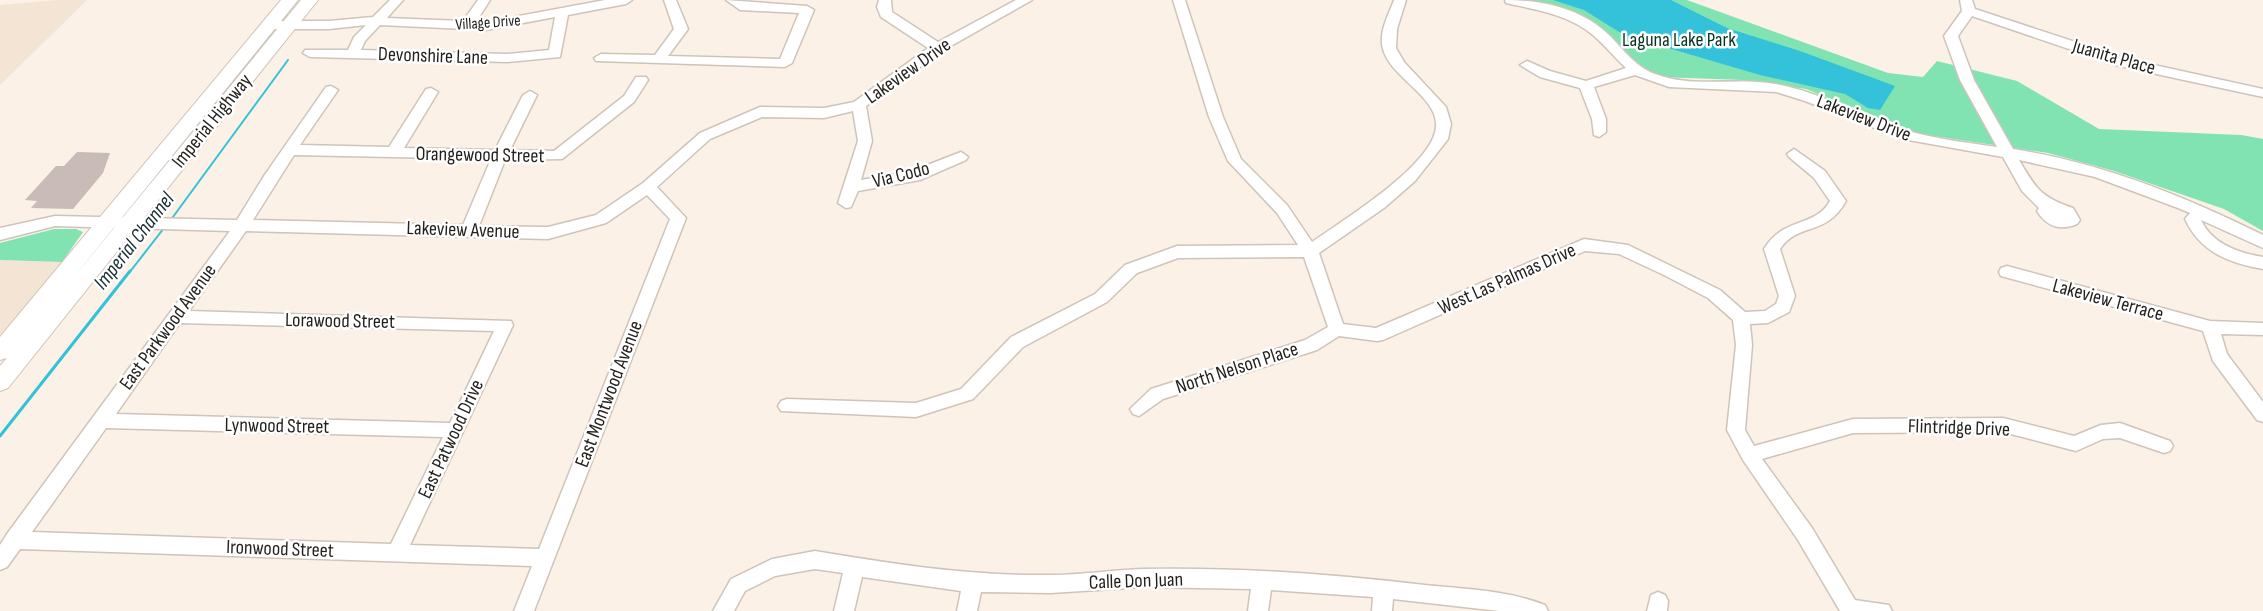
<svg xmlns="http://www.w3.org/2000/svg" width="2263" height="611" viewBox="0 0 2263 611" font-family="'Sofia Sans Condensed',sans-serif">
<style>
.built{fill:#f4e4d4}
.green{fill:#80e3b1}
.water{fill:#33c2d9}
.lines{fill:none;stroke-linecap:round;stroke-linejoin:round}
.stream-far1{stroke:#33c2d9;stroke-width:2}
.stream{stroke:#33c2d9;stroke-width:3}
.building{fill:#c9bbb8}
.minor-casing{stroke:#cec4ba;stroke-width:3}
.major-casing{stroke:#cec4ba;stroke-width:2}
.minor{fill:#fff;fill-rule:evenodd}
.major{fill:#fff;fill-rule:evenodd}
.labels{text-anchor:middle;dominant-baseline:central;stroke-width:5;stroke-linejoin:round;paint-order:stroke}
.far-street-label{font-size:16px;fill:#231f1b;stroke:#fff}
.park-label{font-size:20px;fill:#063421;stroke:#fff}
.street-label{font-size:20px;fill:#231f1b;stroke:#fff}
.water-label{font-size:21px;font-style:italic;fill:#193034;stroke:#fff}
</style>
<rect width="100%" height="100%" fill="#fbf1e7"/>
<g class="built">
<path d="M58,0H87L0,85V5Z"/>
<path d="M0,260L62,262L0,336Z"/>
</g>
<g class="green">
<path d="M1521,0H1687L1888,73L1923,77L1937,61L2017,81L2099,129L2241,135L2263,139V231L2224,209L2114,171L2048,153L1914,133L1806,89L1743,80L1660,77L1638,67L1603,29L1580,15L1557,7Z"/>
<path d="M54,229H76L83,232L62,262L0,260V243Z"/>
</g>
<path class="water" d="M1553,0H1671L1727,28L1800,51L1895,86L1880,110L1868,108L1845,94L1760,75L1624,35L1584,10Z"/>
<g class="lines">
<g class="stream-far1">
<path d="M170,221L288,60"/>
<path d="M129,273L164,228"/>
</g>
<path class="stream" d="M0,436L130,271"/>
</g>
<path class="building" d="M77,152L110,153L103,173L73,209L31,208L37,201L25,200L56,166H64Z"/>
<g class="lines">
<defs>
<g id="minor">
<path d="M390,0H403L387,18L463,21L478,0H490L476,22H486L605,0H632L626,4L568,15L560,57L507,62L310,57L303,53L305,50H348L354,37L366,25L329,29H269L262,25L269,21H329L373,17ZM555,17L549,50L507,54L361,50L365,41L380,25L486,30Z"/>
<path d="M664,0H676L688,29L668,56L780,59L799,13L740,10L726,0L807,6L814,10L792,63L785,67L596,61L594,58L601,54L655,55L674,29Z"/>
<path d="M879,0H891L892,12L938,42L1016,0H1032L942,51L866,106L872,141L861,180L912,171L961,152L968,157L966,160L920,180L858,191L851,207L846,208L838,203L858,141L853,111L824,118L762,117L710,139L657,187L686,218L534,611H514L532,566L20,549L7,567L0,570V545L7,534L230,231L55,226L0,240V228L55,216L237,220L264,176L326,87L331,86L338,90L300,145L389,147L426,89L431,88L438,92L404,148L495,150L523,95L530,91L537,95L510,150L554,151L624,96L636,77H646L648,80L634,102L562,159L505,160L479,226L548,227L596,215L643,183L700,133L760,107L824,108L854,102L928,48L881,17L877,7ZM294,155L491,159L463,225L253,220ZM647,195L670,219L539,549L410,545L513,325L511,321L189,311L246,231L548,239L606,223ZM180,323L494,331L450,423L116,414ZM106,428L443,437L391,544L32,532Z"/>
<path d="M1173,0H1185L1223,117L1241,159L1287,205L1312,242C1342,221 1435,164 1436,126C1438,97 1390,77 1383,49C1378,33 1389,14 1394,0H1406L1397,29L1396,48L1404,62L1446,107L1451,124L1448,139L1415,181L1384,208L1319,253L1343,324L1376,328L1584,239L1628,245L1720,290L1745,312L1765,311L1776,304L1779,296L1764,249C1784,216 1815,228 1830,201L1814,178L1789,157L1787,154L1794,149L1825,171L1846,201C1825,238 1799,221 1780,249L1795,296L1789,312L1768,323L1750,324L1752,345L1745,430L1754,446L1853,419L2003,418L2074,436L2101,425L2120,423L2170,441L2173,446L2170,451L2164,453L2120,438L2103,439L2076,451L2003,432L1853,433L1762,459L1812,528L1855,600L1889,605L1892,611H1840L1798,540L1743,460L1727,430L1736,345L1733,320L1708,298L1664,275L1619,254L1585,251L1383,340L1377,341L1339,336L1317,350L1163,399L1139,416L1133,414L1130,409L1151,389L1305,340L1328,327L1304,257L1178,258L1137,273L1107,302L1023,347L973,399L916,417L781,411L778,406L781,401L787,399L916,403L961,389L1011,337L1095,294L1125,265L1177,246L1298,245L1277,213L1228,161L1209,117Z"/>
<path d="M1505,0C1542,0 1581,8 1609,35C1624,50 1637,69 1658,75C1695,88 1737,77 1775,84C1817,91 1855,113 1895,127C1927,138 1963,142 1997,147L1960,80L1944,36L1962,11L1960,0H1972L1975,9L2127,59L2263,89V97L2119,66L1972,16L1958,36L1974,80L2013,149C2102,163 2184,196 2263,235V248L2201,220C2212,244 2239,253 2263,257V269C2229,263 2200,252 2185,219L2190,213L2178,208L2095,177L2019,160C2036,189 2041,197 2073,208L2080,220L2077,224C2060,231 2047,227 2037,211L2039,208L2022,191L2003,157L1903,139L1805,101L1776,92L1669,87L1635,75L1594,87L1606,119V132L1599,137L1594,135L1592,119L1580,88L1540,77L1520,65L1527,61L1550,71L1586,81L1626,68C1615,58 1605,45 1593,35C1568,14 1537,10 1506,3Z"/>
<path d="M2007,266L2210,321L2263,323V335L2221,334L2227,354L2263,402V422L2257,420L2213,361L2203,331L2001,276L1999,272L2001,268Z"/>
<path d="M815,551C893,564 969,576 1049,575C1081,575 1112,570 1144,569C1237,567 1332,574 1425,585C1465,589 1507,590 1545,605L1548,611H1499L1393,599L1392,611H1372L1373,597L1271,590L1268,611H1248L1251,589L1145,587L1051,593L981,592L977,611H957L961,591L862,577L854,611H834L843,573L815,569L775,576L745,591L734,611H713L731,579L772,559Z"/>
<path d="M1658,592L1665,595L1668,601L1667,611H1647L1651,595Z"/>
</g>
<path id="major" d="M281,0H298L69,283L301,0H318L8,388L0,391V366L7,358L0,360V337Z"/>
</defs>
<use href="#minor" class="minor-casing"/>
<use href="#major" class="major-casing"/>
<use href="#minor" class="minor"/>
<use href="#major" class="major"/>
</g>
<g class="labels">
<g class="far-street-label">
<text transform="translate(488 23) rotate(-4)">Village Drive</text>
</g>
<g class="park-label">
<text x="1679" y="40">Laguna Lake Park</text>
</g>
<g class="street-label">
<text transform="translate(433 56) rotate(2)">Devonshire Lane</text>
<text transform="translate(2114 57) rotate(16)">Juanita Place</text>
<text transform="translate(908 71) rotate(-35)">Lakeview Drive</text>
<text transform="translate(1864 118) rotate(21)">Lakeview Drive</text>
<text transform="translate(212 121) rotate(-51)">Imperial Highway</text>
<text transform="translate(480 155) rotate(1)">Orangewood Street</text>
<text transform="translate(901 175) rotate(-14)">Via Codo</text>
<text transform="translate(463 230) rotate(2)">Lakeview Avenue</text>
<text transform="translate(1507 279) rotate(-24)">West Las Palmas Drive</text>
<text transform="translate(2108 300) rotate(15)">Lakeview Terrace</text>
<text transform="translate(340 321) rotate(1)">Lorawood Street</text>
<text transform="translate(168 327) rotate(-54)">East Parkwood Avenue</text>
<text transform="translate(1237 368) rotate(-18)">North Nelson Place</text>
<text transform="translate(609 394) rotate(-69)">East Montwood Avenue</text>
<text transform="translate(277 426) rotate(1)">Lynwood Street</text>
<text transform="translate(1959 428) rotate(2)">Flintridge Drive</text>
<text transform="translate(451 439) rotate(-65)">East Patwood Drive</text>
<text transform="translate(280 549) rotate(2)">Ironwood Street</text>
<text transform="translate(1136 581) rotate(-2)">Calle Don Juan</text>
</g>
<g class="water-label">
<text transform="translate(134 241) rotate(-52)">Imperial Channel</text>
</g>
</g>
</svg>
